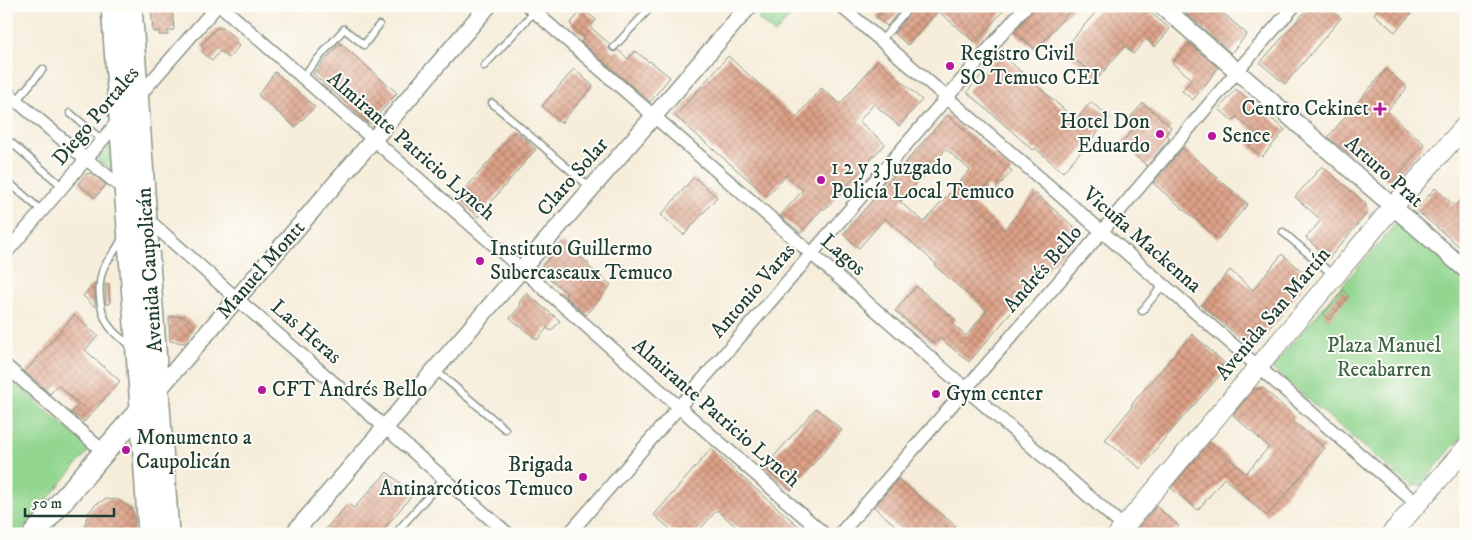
<svg xmlns="http://www.w3.org/2000/svg" width="1472" height="540" viewBox="0 0 1472 540" font-family="'IM FELL DW Pica',serif">
<style>
.grass{fill:url(#grass-dots);stroke:#588961}
.park{fill:#91d58e;stroke:#588961}
.building{fill:url(#building-cross-hatch);fill-rule:evenodd}
.lines{fill:none;stroke-linecap:round;stroke-linejoin:round}
.service-casing{stroke:#8a9587;stroke-width:9}
.minor-casing{stroke:#8a9587;stroke-width:15}
.tertiary-casing{stroke:#8a9587;stroke-width:19}
.secondary-casing{stroke:#8a9587;stroke-width:21}
.primary-casing{stroke:#8a9587;stroke-width:24}
.service{stroke:#fff;stroke-width:6}
.minor{stroke:#fff;stroke-width:12}
.tertiary{stroke:#fff;stroke-width:16}
.secondary{stroke:#fff;stroke-width:19}
.primary{stroke:#fff;stroke-width:21}
.poi-dot{fill:#b5179e;stroke:#fdfcf7;stroke-width:2}
.labels{text-anchor:middle;dominant-baseline:central;stroke-width:4;stroke-linejoin:round;paint-order:stroke}
.poi-label{font-size:21px;fill:#1f3d34;stroke:#fdfcf7;text-anchor:start}
.street-label{font-size:21px;fill:#1f3d34;stroke:#fdfcf7}
.park-label{font-size:21px;fill:#3c634a;stroke:#fdfcf7}
</style>
<defs>
<pattern id="grass-dots" width="8" height="8" patternUnits="userSpaceOnUse" patternTransform="scale(1.25)"><rect width="8" height="8" fill="#91d58e"/><path d="M2 2h.1M6 6h.1" fill="none" stroke="#76ae75" stroke-width="1.8" stroke-linecap="round"/></pattern>
<pattern id="building-cross-hatch" width="8" height="8" patternUnits="userSpaceOnUse" patternTransform="scale(1.25)"><rect width="8" height="8" fill="#dea187"/><path d="M0 0l8 8M0 8l8-8" fill="none" stroke="#b3846f"/></pattern>
</defs>
<rect width="100%" height="100%" fill="#fdfcf7"/>
<filter id="ink" filterUnits="userSpaceOnUse"><feTurbulence type="fractalNoise" baseFrequency=".02" numOctaves="2"/><feDisplacementMap in="SourceGraphic" scale="10" xChannelSelector="R" yChannelSelector="G"/><feConvolveMatrix kernelMatrix="1 2 1 2 8 2 1 2 1" color-interpolation-filters="sRGB"/></filter>
<filter id="wash" filterUnits="userSpaceOnUse"><feTurbulence type="fractalNoise" baseFrequency=".0096" numOctaves="4" result="noise"/><feDisplacementMap in="SourceGraphic" scale="20" xChannelSelector="R" yChannelSelector="G"/><feGaussianBlur stdDeviation="1.12" result="paint"/><feColorMatrix in="noise" values="0 0 0 0 0 0 0 0 0 0 0 0 0 0 0 0 0 1.4 0 .05"/><feComposite in="paint" operator="in"/></filter>
<g filter="url(#wash)">
<rect width="100%" height="100%" fill="#f6edda"/>
<g class="grass">
<path d="M769,6H799L775,34L758,19Z"/>
<path d="M112,142L114,173L97,160Z"/>
</g>
<g class="park">
<path d="M1399,220L1466,274V431L1420,486L1415,485L1413,488L1271,368Z"/>
<path d="M6,375L90,449L18,534H6Z"/>
</g>
<g id="blocks">
<g class="building">
<path d="M151,6H172L174,30L168,31V35H159V31L153,32Z"/>
<path d="M885,6H903L887,26L876,17Z"/>
<path d="M915,6H1007L976,43L938,11L908,45L894,33Z"/>
<path d="M1035,6H1074L1036,50L1014,32Z"/>
<path d="M1101,6H1143L1170,29L1155,47L1146,39L1133,54L1125,46L1098,78L1063,50Z"/>
<path d="M1178,6H1215L1247,34L1231,53Z"/>
<path d="M1310,6H1328L1341,18L1285,84L1260,63Z"/>
<path d="M1381,6H1418L1395,32L1374,14Z"/>
<path d="M583,9L596,20L590,27L610,44L609,48L611,51L615,52L618,50L628,59L635,51L649,62L650,61L670,77L650,102L581,42L585,37L570,24Z"/>
<path d="M216,28H223L237,40L235,42L239,46L229,58L220,51L212,61L202,52L205,49L201,46Z"/>
<path d="M340,43L397,93L370,124L313,74Z"/>
<path d="M1189,43L1218,68L1193,100L1182,91L1192,79L1172,63Z"/>
<path d="M1000,53L1076,120L1091,102L1110,118L1063,172L1035,148L1033,150L967,92Z"/>
<path d="M728,56L796,118L821,88L840,104L878,60L922,100L899,126L874,104L859,121L885,144L825,209L823,208L801,233L780,216L803,190L786,175L767,196L675,116Z"/>
<path d="M574,69L593,86L561,123L542,106Z"/>
<path d="M1386,69L1407,88L1387,111L1424,144L1392,184L1355,149L1350,155L1328,137Z"/>
<path d="M275,72L315,107L295,127L258,95Z"/>
<path d="M1236,89L1285,130L1262,157L1248,146L1257,135L1237,117L1233,121L1219,109Z"/>
<path d="M1143,103L1171,127L1166,134L1170,138L1147,166L1121,143L1137,125L1130,118Z"/>
<path d="M947,115L1012,171L994,191L988,185L972,203L1004,230L1035,193L1080,232L969,362L940,338L935,344L895,311L916,286L956,320L952,324L966,336L987,311L935,266L936,264L885,218L859,248L843,234ZM946,149L970,170L924,222L900,202Z"/>
<path d="M516,131L536,149L478,217L457,198Z"/>
<path d="M1183,148L1248,204L1218,239L1153,183Z"/>
<path d="M1322,166L1365,203L1368,212L1329,258L1306,238L1321,220L1295,197Z"/>
<path d="M91,173L106,185L95,198L78,184L86,174Z"/>
<path d="M694,177L717,197L684,235L661,215Z"/>
<path d="M1435,188L1455,206L1466,194V252L1416,210Z"/>
<path d="M562,242L589,264L588,266L611,285L586,315L565,296L567,293L539,270Z"/>
<path d="M1282,254L1310,278L1252,348L1201,305L1230,270L1253,290Z"/>
<path d="M93,284H95V307L83,296Z"/>
<path d="M105,284H109L110,304H106Z"/>
<path d="M1343,290L1349,296L1329,320L1323,314Z"/>
<path d="M526,293L560,321L551,331L547,328L537,340L510,318L521,305L519,303Z"/>
<path d="M74,315L98,336L85,350L120,381L84,422L72,412L79,404L58,385L50,394L25,372Z"/>
<path d="M184,316L195,325L185,343L170,341L169,317Z"/>
<path d="M1192,334L1228,366L1159,445L1141,469L1105,440L1132,407L1131,405Z"/>
<path d="M1263,388L1295,417L1292,420L1325,448L1267,516L1224,478L1198,510L1171,488L1210,442L1246,473L1269,447L1233,415L1254,389Z"/>
<path d="M816,408L842,430L791,490L765,467Z"/>
<path d="M711,449L744,479L808,534H744L717,510L696,534H676L654,515Z"/>
<path d="M387,472L413,494L380,534H321L348,504L354,508Z"/>
<path d="M898,479L956,526L949,534H905L874,507Z"/>
<path d="M106,499L118,500L131,509L135,520L134,534H87L85,524L88,513L96,504Z"/>
<path d="M1156,506L1179,526L1172,534L1140,533L1138,528Z"/>
</g>
</g>
</g>
<g filter="url(#ink)">
<use href="#blocks" fill-opacity="0" stroke="#8a9587" stroke-width="1"/>
<g class="lines">
<defs>
<g id="service">
<path d="M881,41L910,6"/>
<path d="M614,47L652,6"/>
<path d="M484,66L534,12"/>
<path d="M302,77L344,29L364,45L379,25"/>
<path d="M16,101L43,69"/>
<path d="M492,103L591,188"/>
<path d="M70,113L102,140"/>
<path d="M7,139L63,187"/>
<path d="M6,180L42,211"/>
<path d="M1283,232L1333,275"/>
<path d="M121,240C117,250 109,257 104,267C96,285 99,316 113,331C118,337 125,340 131,346"/>
<path d="M1142,311L1163,285"/>
<path d="M435,370L505,429"/>
<path d="M302,526L311,534"/>
<path d="M395,534L444,478"/>
</g>
<g id="minor">
<path d="M221,6L824,534"/>
<path d="M528,6L1132,534"/>
<path d="M841,6L1417,504"/>
<path d="M6,92L76,151L125,190"/>
<path d="M137,98L217,6"/>
<path d="M146,218L237,299L508,534"/>
<path d="M6,253L121,118"/>
<path d="M6,366L104,452"/>
<path d="M569,534L1026,6"/>
<path d="M840,534L1087,249L1239,69L1294,6"/>
</g>
<g id="tertiary">
<path d="M1162,6L1466,270"/>
<path d="M159,389L488,6"/>
<path d="M293,534L749,6"/>
</g>
<g id="secondary">
<path d="M1118,534L1385,216L1466,125"/>
<path d="M1391,534L1466,448"/>
</g>
<g id="primary">
<path d="M112,6L141,408L149,534"/>
<path d="M131,6L168,534"/>
<path d="M34,534L147,402"/>
</g>
</defs>
<use href="#service" class="service-casing"/>
<use href="#minor" class="minor-casing"/>
<use href="#tertiary" class="tertiary-casing"/>
<use href="#secondary" class="secondary-casing"/>
<use href="#primary" class="primary-casing"/>
<use href="#service" class="service"/>
<use href="#minor" class="minor"/>
<use href="#tertiary" class="tertiary"/>
<use href="#secondary" class="secondary"/>
<use href="#primary" class="primary"/>
</g>
</g>
<g class="poi-dot">
<circle cx="950" cy="66" r="5"/>
<path d="M1377.5 101.5h5v5h5v5h-5v5h-5v-5h-5v-5h5z"/>
<circle cx="1160" cy="134" r="5"/>
<circle cx="1212" cy="136" r="5"/>
<circle cx="821" cy="180" r="5"/>
<circle cx="480" cy="261" r="5"/>
<circle cx="262" cy="390" r="5"/>
<circle cx="936" cy="394" r="5"/>
<circle cx="126" cy="450" r="5"/>
<circle cx="583" cy="477" r="5"/>
</g>
<g class="labels">
<g class="poi-label">
<text x="960" y="54">Registro Civil<tspan x="960" dy="24">SO Temuco CEI</tspan></text>
<text x="1369" y="109" text-anchor="end">Centro Cekinet</text>
<text x="1150" y="122" text-anchor="end">Hotel Don<tspan x="1150" dy="24">Eduardo</tspan></text>
<text x="1222" y="136">Sence</text>
<text x="831" y="168">1 2 y 3 Juzgado<tspan x="831" dy="24">Policía Local Temuco</tspan></text>
<text x="490" y="249">Instituto Guillermo<tspan x="490" dy="24">Subercaseaux Temuco</tspan></text>
<text x="272" y="390">CFT Andrés Bello</text>
<text x="946" y="394">Gym center</text>
<text x="136" y="438">Monumento a<tspan x="136" dy="24">Caupolicán</tspan></text>
<text x="573" y="465" text-anchor="end">Brigada<tspan x="573" dy="24">Antinarcóticos Temuco</tspan></text>
</g>
<g class="street-label">
<text transform="translate(96 116) rotate(-50)">Diego Portales</text>
<text transform="translate(411 146) rotate(41)">Almirante Patricio Lynch</text>
<text transform="translate(1384 172) rotate(41)">Arturo Prat</text>
<text transform="translate(573 177) rotate(-49)">Claro Solar</text>
<text transform="translate(1142 240) rotate(41)">Vicuña Mackenna</text>
<text transform="translate(843 255) rotate(41)">Lagos</text>
<text transform="translate(1043 269) rotate(-49)">Andrés Bello</text>
<text transform="translate(150 270) rotate(-94)">Avenida Caupolicán</text>
<text transform="translate(261 270) rotate(-49)">Manuel Montt</text>
<text transform="translate(753 291) rotate(-49)">Antonio Varas</text>
<text transform="translate(1273 314) rotate(-50)">Avenida San Martín</text>
<text transform="translate(306 332) rotate(41)">Las Heras</text>
<text transform="translate(716 413) rotate(41)">Almirante Patricio Lynch</text>
</g>
<g class="park-label">
<text x="1384" y="346">Plaza Manuel<tspan x="1384" dy="24">Recabarren</tspan></text>
</g>
</g>
<rect width="1472" height="540" fill="none" stroke="#fdfcf7" stroke-width="25"/>
<path d="M25 508v8h89v-8" fill="none" stroke="#1f3d34" stroke-width="2.5"/>
<text x="32" y="508" font-size="15" fill="#1f3d34" stroke="#fdfcf7" stroke-width="4" paint-order="stroke">50 m</text>
</svg>
